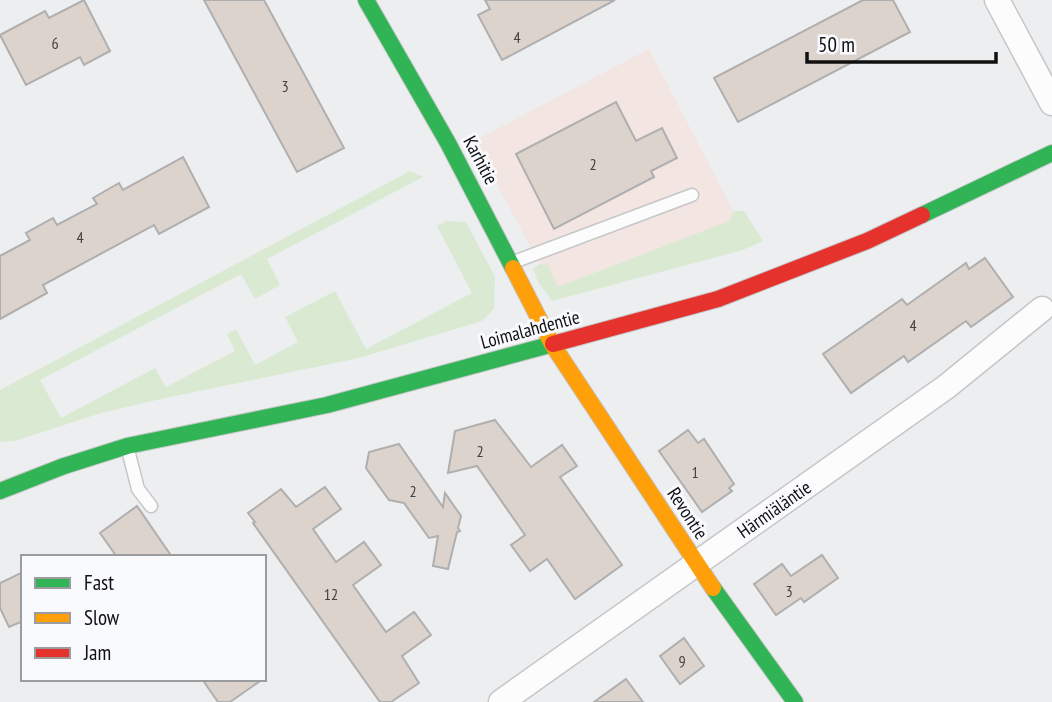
<svg xmlns="http://www.w3.org/2000/svg" width="1052" height="702" viewBox="0 0 1052 702" font-family="'PT Sans Narrow',sans-serif">
<style>
.commercial{fill:#f2e5e2}
.green{fill:#daead2}
.building{fill:#ddd3cd;stroke:#afafb0;stroke-width:2}
.lines{fill:none;stroke-linecap:round;stroke-linejoin:round}
.lane-casing{stroke:#c5c6c7;stroke-width:15}
.street-casing{stroke:#c5c6c7;stroke-width:27}
.fast-casing{stroke:#c5c6c7;stroke-width:18}
.slow-casing{stroke:#c5c6c7;stroke-width:18}
.jam-casing{stroke:#c5c6c7;stroke-width:18}
.lane{stroke:#fcfcfd;stroke-width:12}
.street{stroke:#fcfcfd;stroke-width:24}
.fast{stroke:#30b455;stroke-width:16}
.slow{stroke:#ff9f0a;stroke-width:16}
.jam{stroke:#e5322d;stroke-width:16}
.labels{text-anchor:middle;dominant-baseline:central;stroke-width:6;stroke-linejoin:round;paint-order:stroke}
.number-label{font-size:16px;fill:#434140}
.street-label{font-size:19px;fill:#101011;stroke:#f9fafe}
</style>
<rect width="100%" height="100%" fill="#edeef0"/>
<path class="commercial" d="M649,49L740,224L554,291L474,141Z"/>
<g class="green">
<path d="M410,171L423,177L267,259L280,285L255,299L241,274L40,380L61,418L155,368L166,387L235,351L227,334L236,329L255,365L298,342L285,317L335,291L366,349L472,293L437,226L446,221L466,222L495,277L494,309L482,321L359,358L161,399L101,413L15,441L0,442V390Z"/>
<path d="M734,211H744L763,241L743,250L552,301L538,282L533,268L540,264L548,265L558,287L729,221Z"/>
</g>
<g class="building">
<path d="M84,0L110,51L84,65L80,57L26,85L0,35L45,11L49,18Z"/>
<path d="M204,0H264L344,148L297,172Z"/>
<path d="M485,0H615L502,60L478,15L490,9Z"/>
<path d="M863,0H893L910,32L738,122L714,78Z"/>
<path d="M616,102L636,141L662,128L677,158L651,171L654,177L554,229L516,154Z"/>
<path d="M183,157L209,207L159,234L154,225L43,285L47,293L0,319V256L30,240L26,233L53,218L57,225L97,204L93,198L119,183L123,190Z"/>
<path d="M985,258L1013,297L971,327L966,321L908,362L904,356L851,393L823,354L902,299L907,305L966,263L969,269Z"/>
<path d="M495,420L531,467L562,445L577,466L560,477L622,565L575,599L547,559L530,571L511,545L525,535L477,466L448,473L455,431Z"/>
<path d="M688,430L698,443L704,439L734,484L729,488L732,491L702,512L659,451Z"/>
<path d="M399,444L443,507L445,493L461,516L458,528L460,531L457,532L448,569L433,566L438,536L429,538L404,503L389,500L366,468L369,452Z"/>
<path d="M325,487L341,509L313,529L336,562L364,542L381,565L353,585L386,632L414,612L431,635L402,656L419,683L391,702H380L253,523L255,522L248,513L281,489L296,507Z"/>
<path d="M137,506L172,557H117L100,533Z"/>
<path d="M822,555L838,578L804,602L801,598L776,615L754,584L782,564L791,576Z"/>
<path d="M23,572V621L9,627L0,608V583Z"/>
<path d="M684,638L704,666L680,684L660,656Z"/>
<path d="M202,679H263L230,702H218Z"/>
<path d="M626,679L643,702H594Z"/>
</g>
<g class="lines">
<defs>
<g id="lane">
<path d="M511,263L692,195"/>
<path d="M127,446L138,489L151,506"/>
</g>
<g id="street">
<path d="M997,0L1052,103"/>
<path d="M501,702L946,387L1042,309"/>
</g>
<g id="fast">
<path d="M366,0L448,143L513,268"/>
<path d="M922,215L1052,153"/>
<path d="M0,491L64,466L127,446L327,405L553,344"/>
<path d="M713,588L795,702"/>
</g>
<path id="slow" d="M513,268L552,344L713,588"/>
<path id="jam" d="M553,344L718,299L867,241L922,215"/>
</defs>
<use href="#lane" class="lane-casing"/>
<use href="#street" class="street-casing"/>
<use href="#fast" class="fast-casing"/>
<use href="#slow" class="slow-casing"/>
<use href="#jam" class="jam-casing"/>
<use href="#lane" class="lane"/>
<use href="#street" class="street"/>
<use href="#fast" class="fast"/>
<use href="#slow" class="slow"/>
<use href="#jam" class="jam"/>
</g>
<g class="labels">
<g class="number-label">
<text x="517" y="37">4</text>
<text x="55" y="43">6</text>
<text x="285" y="86">3</text>
<text x="593" y="164">2</text>
<text x="80" y="237">4</text>
<text x="913" y="325">4</text>
<text x="480" y="451">2</text>
<text x="695" y="472">1</text>
<text x="413" y="491">2</text>
<text x="789" y="591">3</text>
<text x="331" y="594">12</text>
<text x="682" y="661">9</text>
</g>
<g class="street-label">
<text transform="translate(481 160) rotate(62)">Karhitie</text>
<text transform="translate(530 329) rotate(-15)">Loimalahdentie</text>
<text transform="translate(774 509) rotate(-35)">Härmiäläntie</text>
<text transform="translate(688 513) rotate(57)">Revontie</text>
</g>
</g>
<rect x="21" y="555" width="245" height="126" fill="#f9fafe" stroke="#9c9c9f" stroke-width="2"/>
<rect x="35" y="578" width="35" height="10" fill="#30b455" stroke="#9c9c9f" stroke-width="2"/>
<text x="84" y="590" font-size="21" fill="#101011">Fast</text>
<rect x="35" y="613" width="35" height="10" fill="#ff9f0a" stroke="#9c9c9f" stroke-width="2"/>
<text x="84" y="625" font-size="21" fill="#101011">Slow</text>
<rect x="35" y="648" width="35" height="10" fill="#e5322d" stroke="#9c9c9f" stroke-width="2"/>
<text x="84" y="660" font-size="21" fill="#101011">Jam</text>
<path d="M807 52v10h189v-10" fill="none" stroke="#101011" stroke-width="3.5"/>
<text x="818" y="52" font-size="21" fill="#101011" stroke="#f9fafe" stroke-width="5" paint-order="stroke">50 m</text>
</svg>
